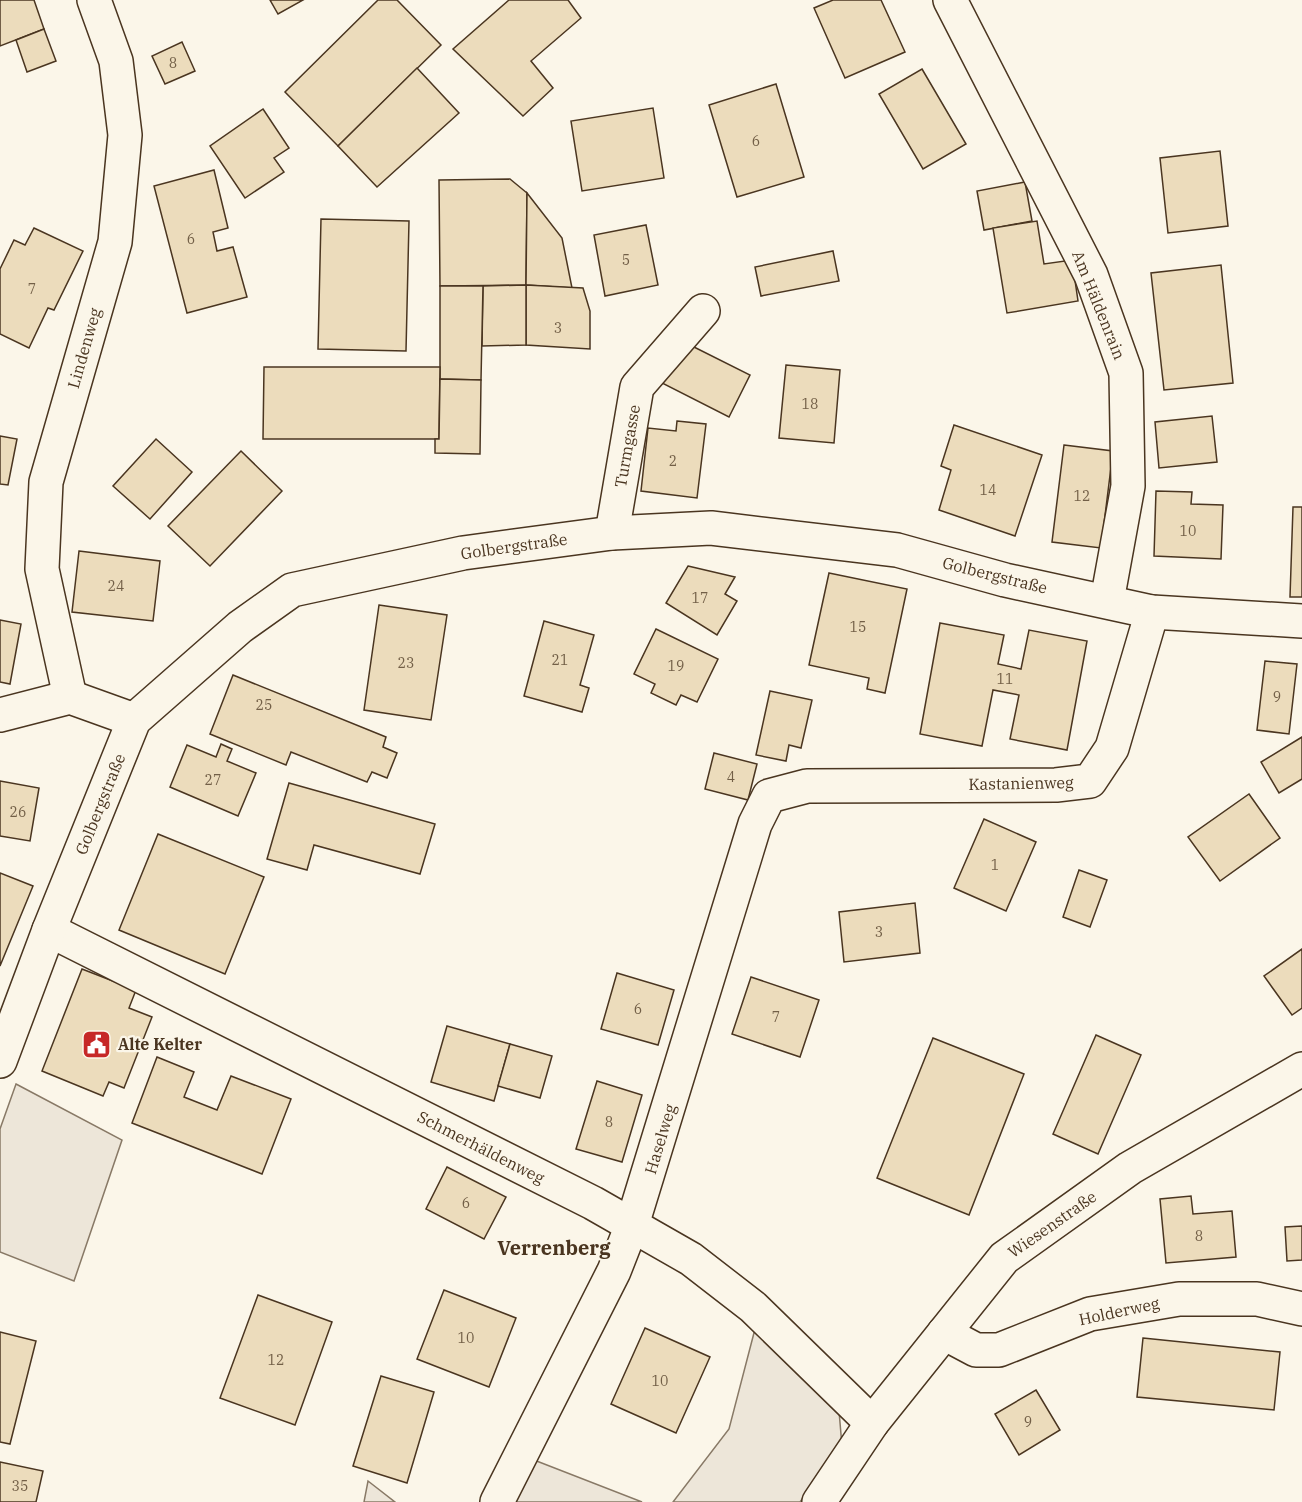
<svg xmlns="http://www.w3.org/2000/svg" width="1302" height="1502" viewBox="0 0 1302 1502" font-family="'IBM Plex Serif',serif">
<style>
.green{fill:#ede6d9;stroke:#887966;stroke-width:1.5}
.building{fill:#ecdcbc;stroke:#4a3520;stroke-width:1.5}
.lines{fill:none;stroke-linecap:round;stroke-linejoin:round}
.street-casing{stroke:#4a3520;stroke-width:36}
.street{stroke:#fbf6e9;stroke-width:33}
.labels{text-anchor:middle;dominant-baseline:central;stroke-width:4.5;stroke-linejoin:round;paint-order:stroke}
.number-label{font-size:14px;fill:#725f47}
.street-label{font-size:16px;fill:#4a3520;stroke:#fbf6e9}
.poi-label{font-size:16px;font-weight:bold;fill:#4a3520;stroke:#fbf6e9;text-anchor:start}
.quarter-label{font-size:20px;font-weight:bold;fill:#4a3520;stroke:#fbf6e9}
</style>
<rect width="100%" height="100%" fill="#fbf6e9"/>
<g class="green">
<path d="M16,1084L122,1140L74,1281L0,1252V1129Z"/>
<path d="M755,1329L839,1411L842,1446L800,1502H673L729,1429Z"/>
<path d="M534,1460L642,1502H514Z"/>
<path d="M368,1481L395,1502H364Z"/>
</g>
<g class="building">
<path d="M0,0H34L44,29L0,46Z"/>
<path d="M270,0H303L278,14Z"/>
<path d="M378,0H397L441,45L338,146L285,92Z"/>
<path d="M509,0H568L581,18L531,61L553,88L523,116L453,49Z"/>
<path d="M833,0H881L905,52L845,78L814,8Z"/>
<path d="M44,29L56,61L27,72L16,40Z"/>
<path d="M182,42L195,71L165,84L152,56Z"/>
<path d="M417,68L459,113L377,187L338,146Z"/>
<path d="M922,69L966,144L923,169L879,94Z"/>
<path d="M776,84L804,177L737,197L709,105Z"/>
<path d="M653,108L664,178L582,191L571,121Z"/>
<path d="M263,109L289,148L274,158L284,172L245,198L210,146Z"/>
<path d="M1220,151L1228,226L1168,233L1160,158Z"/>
<path d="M214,170L228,228L213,232L217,251L233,247L247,297L187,313L154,186Z"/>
<path d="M510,179L527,193L526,285L440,286L439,180Z"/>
<path d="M1025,182L1032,221L984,230L977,191Z"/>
<path d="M527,193L562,238L572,288L526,285Z"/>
<path d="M321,219L409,221L406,351L318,349Z"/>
<path d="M1037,221L1044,264L1072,260L1078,301L1007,313L993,228Z"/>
<path d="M646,225L658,285L605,296L594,235Z"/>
<path d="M34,228L83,251L54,310L48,308L29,348L0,334V269L14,240L25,245Z"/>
<path d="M833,251L839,281L761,296L755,267Z"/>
<path d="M1221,265L1233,383L1164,390L1151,273Z"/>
<path d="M526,285L583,288L590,311V349L526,345Z"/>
<path d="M526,285V345L482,346L483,286Z"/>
<path d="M440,286H483L481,380L440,379Z"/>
<path d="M684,342L750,375L729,417L662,383Z"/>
<path d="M786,365L840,370L834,443L779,438Z"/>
<path d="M264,367H440L439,439H263Z"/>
<path d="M440,379L481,380L480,454L435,453V439H439Z"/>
<path d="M1212,416L1217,462L1159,468L1155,422Z"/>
<path d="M677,421L706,424L697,498L641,491L648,428L676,431Z"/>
<path d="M954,425L1042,455L1015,536L939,510L951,470L941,466Z"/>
<path d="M0,436L17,439L8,485L0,484Z"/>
<path d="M156,439L192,472L150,519L113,486Z"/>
<path d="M1064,445L1113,451L1101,548L1052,542Z"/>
<path d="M241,451L282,491L210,566L168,526Z"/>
<path d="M1156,491L1192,492L1191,504L1223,505L1221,559L1154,556Z"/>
<path d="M1293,507H1302V597H1290Z"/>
<path d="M79,551L160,561L153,621L72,612Z"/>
<path d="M688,566L735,577L725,594L737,601L717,635L666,603Z"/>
<path d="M829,573L907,589L885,693L867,689L869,678L809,665Z"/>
<path d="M379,605L447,615L431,720L364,710Z"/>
<path d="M0,620L21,624L10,684L0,682Z"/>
<path d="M544,621L594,635L580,685L589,688L582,712L524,696Z"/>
<path d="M940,623L1004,635L998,664L1021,669L1029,630L1087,641L1067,750L1010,739L1019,695L993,690L982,746L920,734Z"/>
<path d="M656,629L718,659L697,702L681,695L676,705L651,693L655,684L634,674Z"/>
<path d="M1265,661L1297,664L1289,734L1257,730Z"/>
<path d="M233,675L386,737L383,747L397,753L387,778L372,772L367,782L291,752L286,765L210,734Z"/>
<path d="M770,691L812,700L801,748L789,745L786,761L756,755Z"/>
<path d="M1302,737V779L1279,793L1261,762Z"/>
<path d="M221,744L232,749L227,761L256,773L238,816L170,787L187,745L216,757Z"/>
<path d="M714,753L757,764L748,800L705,789Z"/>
<path d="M0,781L39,788L30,841L0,836Z"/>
<path d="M289,783L435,824L420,874L314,845L307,870L267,859Z"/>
<path d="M1249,794L1280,838L1220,881L1188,837Z"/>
<path d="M984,819L1036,842L1006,911L954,888Z"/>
<path d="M158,834L264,877L225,974L119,930Z"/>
<path d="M1079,870L1107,880L1090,927L1063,917Z"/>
<path d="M0,873L33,886L0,966Z"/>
<path d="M915,903L920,953L844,962L839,912Z"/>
<path d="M1302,949V1008L1292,1015L1264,976Z"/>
<path d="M82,969L136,990L129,1008L152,1017L124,1088L109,1082L103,1096L42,1071Z"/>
<path d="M617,973L674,990L658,1045L601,1029Z"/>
<path d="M751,977L819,1000L800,1057L732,1034Z"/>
<path d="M447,1026L510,1044L494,1101L431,1082Z"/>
<path d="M1096,1035L1141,1055L1098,1154L1053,1134Z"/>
<path d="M933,1038L1024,1074L969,1215L877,1178Z"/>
<path d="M510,1044L552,1056L540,1098L498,1086Z"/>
<path d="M157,1057L194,1072L184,1097L217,1110L231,1076L291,1099L262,1174L132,1123Z"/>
<path d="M597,1081L642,1095L622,1162L576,1149Z"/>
<path d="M447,1167L506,1197L484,1239L426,1209Z"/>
<path d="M1191,1196L1193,1214L1232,1211L1236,1257L1166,1263L1160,1199Z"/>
<path d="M1302,1226V1260L1287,1261L1285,1227Z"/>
<path d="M444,1290L516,1318L489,1387L417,1359Z"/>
<path d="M258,1295L332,1322L295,1425L220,1398Z"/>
<path d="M645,1328L710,1357L676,1433L611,1404Z"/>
<path d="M0,1332L36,1341L10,1444L0,1442Z"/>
<path d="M1143,1338L1280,1352L1274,1410L1137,1397Z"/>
<path d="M381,1376L434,1392L407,1483L353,1466Z"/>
<path d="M1036,1390L1060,1430L1019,1455L995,1414Z"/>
<path d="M0,1462L43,1471L36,1502H0Z"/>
</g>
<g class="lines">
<defs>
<g id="street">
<path d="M950,0L1091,275L1126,373L1128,486L1107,601"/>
<path d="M612,533L637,387L703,311"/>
<path d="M70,697L42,569L46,482L115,242L125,135L116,61L94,0"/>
<path d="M0,715L70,697L134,720"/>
<path d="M49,930L593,1203L691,1259L753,1307L872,1423"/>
<path d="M0,1061L49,930L134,720L240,627L292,590L463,553L612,533L711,528L897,550L1005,580L1152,612L1302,621"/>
<path d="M944,1333L976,1350H999L1090,1314L1179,1299H1257L1302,1309"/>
<path d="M497,1502L614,1271L632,1225L755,824L769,796L807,786L1056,785L1090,781L1112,748L1152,612"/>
<path d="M819,1502L872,1423L1004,1258L1130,1168L1302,1069"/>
</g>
</defs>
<use href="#street" class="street-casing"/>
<use href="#street" class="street"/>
</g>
<defs>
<symbol id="civic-square" viewBox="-11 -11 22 22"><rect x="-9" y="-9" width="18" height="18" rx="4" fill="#c62828" stroke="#fbf6e9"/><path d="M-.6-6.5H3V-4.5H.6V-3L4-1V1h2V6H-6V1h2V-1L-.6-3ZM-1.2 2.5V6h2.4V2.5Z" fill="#fff"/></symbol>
</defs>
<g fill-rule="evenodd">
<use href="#civic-square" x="80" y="1028" width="33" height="33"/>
</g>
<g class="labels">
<g class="number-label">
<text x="173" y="63">8</text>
<text x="756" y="141">6</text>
<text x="191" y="239">6</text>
<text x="626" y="260">5</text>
<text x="32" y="289">7</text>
<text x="558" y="328">3</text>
<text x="810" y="404">18</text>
<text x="673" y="461">2</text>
<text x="988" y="490">14</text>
<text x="1082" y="496">12</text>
<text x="1188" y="531">10</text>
<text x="116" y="586">24</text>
<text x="700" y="598">17</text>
<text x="858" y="627">15</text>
<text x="560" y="660">21</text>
<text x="406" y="663">23</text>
<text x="676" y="666">19</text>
<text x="1005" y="679">11</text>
<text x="1277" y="697">9</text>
<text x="264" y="705">25</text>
<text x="731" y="777">4</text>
<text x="213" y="780">27</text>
<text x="18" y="812">26</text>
<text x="995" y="865">1</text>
<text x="879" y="932">3</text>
<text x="638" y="1009">6</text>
<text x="776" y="1017">7</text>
<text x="609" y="1122">8</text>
<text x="466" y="1203">6</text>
<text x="1199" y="1236">8</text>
<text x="466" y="1338">10</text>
<text x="276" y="1360">12</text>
<text x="660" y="1381">10</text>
<text x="1028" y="1422">9</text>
<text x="20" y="1486">35</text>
</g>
<g class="street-label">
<text transform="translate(1099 305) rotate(68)">Am Häldenrain</text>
<text transform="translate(84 348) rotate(-74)">Lindenweg</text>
<text transform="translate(627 446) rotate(-80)">Turmgasse</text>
<text transform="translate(514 546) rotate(-8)">Golbergstraße</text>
<text transform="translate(995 575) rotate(14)">Golbergstraße</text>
<text transform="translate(1021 783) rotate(-1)">Kastanienweg</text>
<text transform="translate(100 804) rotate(-68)">Golbergstraße</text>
<text transform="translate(660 1139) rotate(-73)">Haselweg</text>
<text transform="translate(481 1147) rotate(27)">Schmerhäldenweg</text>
<text transform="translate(1052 1224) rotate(-35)">Wiesenstraße</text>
<text transform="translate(1119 1311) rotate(-12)">Holderweg</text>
</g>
<g class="poi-label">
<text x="118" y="1044">Alte Kelter</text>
</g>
<g class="quarter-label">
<text x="554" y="1247">Verrenberg</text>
</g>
</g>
</svg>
